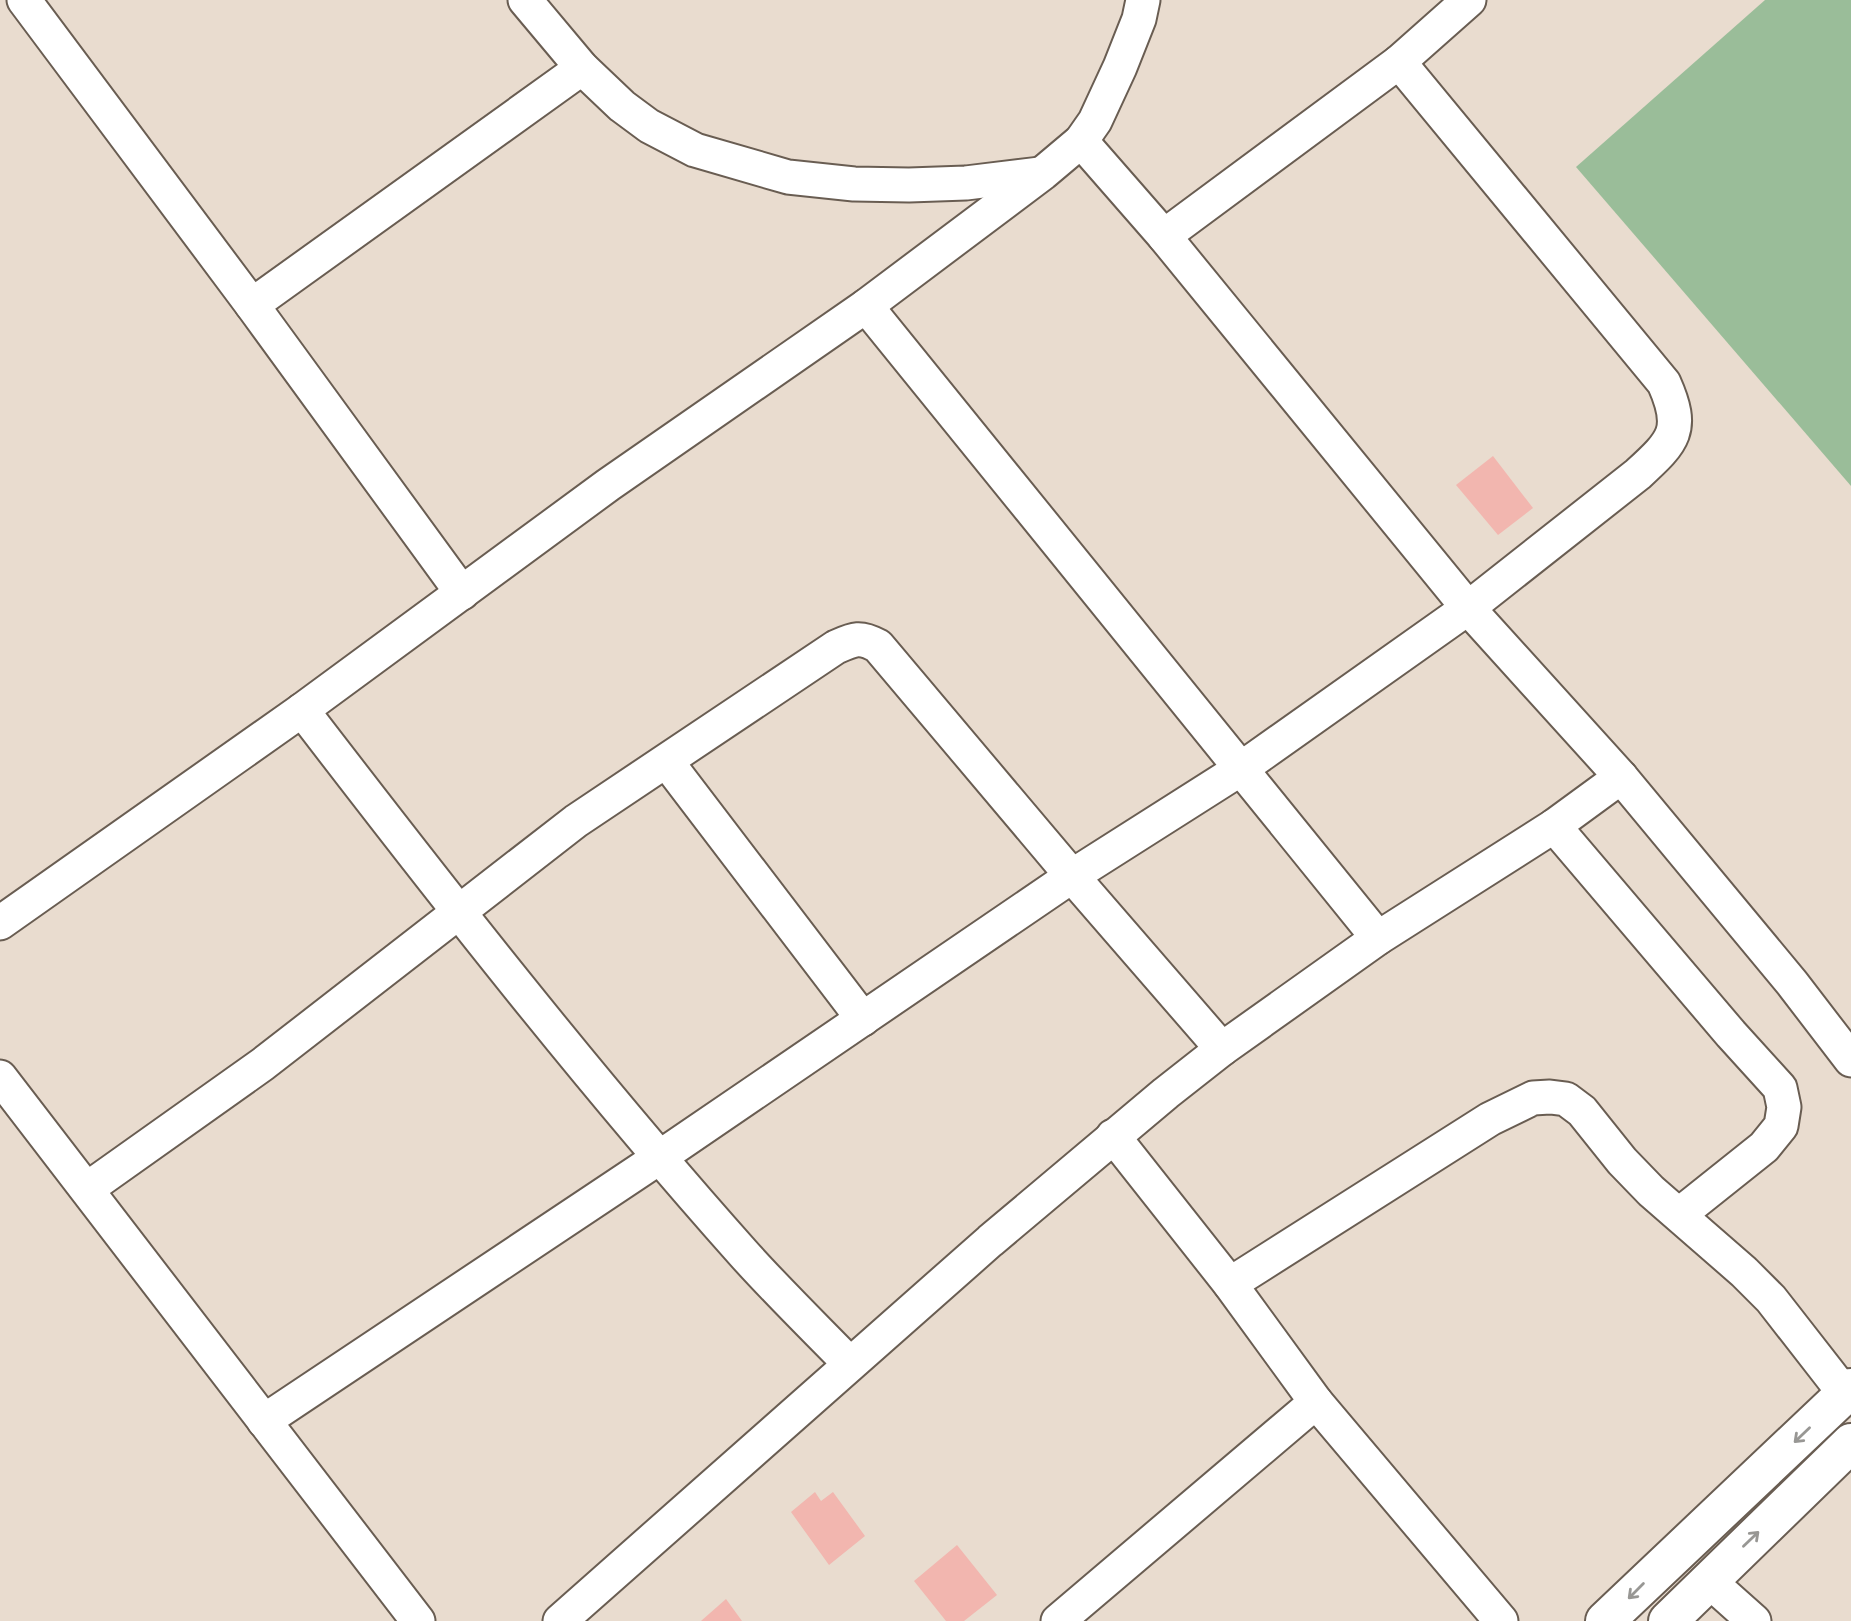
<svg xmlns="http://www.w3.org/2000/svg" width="1851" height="1621" viewBox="0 0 1851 1621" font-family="Inter,sans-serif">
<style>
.green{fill:#9abd99}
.building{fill:#f2b6af}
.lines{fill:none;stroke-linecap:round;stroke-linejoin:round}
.street-casing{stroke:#695d52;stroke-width:37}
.secondary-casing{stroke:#695d52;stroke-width:42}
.street{stroke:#fff;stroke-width:33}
.secondary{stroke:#fff;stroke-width:38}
.oneway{stroke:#989794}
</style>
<rect width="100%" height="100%" fill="#e9dccf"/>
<path class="green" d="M1765,0H1851V486L1576,167Z"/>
<g class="building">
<path d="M1493,456L1533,508L1498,535L1456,485Z"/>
<path d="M815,1492L821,1501L833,1492L865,1536L829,1565L791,1512Z"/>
<path d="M957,1545L997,1595L964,1621H946L914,1581Z"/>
<path d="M726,1599L742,1621H701Z"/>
</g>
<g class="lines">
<defs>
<g id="street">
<path d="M24,0L252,305L462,593"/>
<path d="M525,0L582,68L622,106L649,126L695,150L788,177L854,184L909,185L966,183L1040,174"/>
<path d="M1081,141L1164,236L1468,608L1621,777L1792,983L1851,1060"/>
<path d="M1164,236L1399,62L1469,0"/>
<path d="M252,305L582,68"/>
<path d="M866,306L1378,938"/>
<path d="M302,710C444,895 588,1079 743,1253C777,1291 814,1327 850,1364"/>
<path d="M667,762L863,1019"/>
<path d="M1554,826L1731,1034L1780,1088L1784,1107L1781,1126L1764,1147L1680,1214"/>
<path d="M0,923L302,710L608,485L866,306L1043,173L1081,141L1095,121L1120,67L1139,19L1143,0"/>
<path d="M0,1077L418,1621"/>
<path d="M1113,1136L1230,1284L1316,1402L1501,1621"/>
<path d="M87,1189L263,1064L576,821L836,647C854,639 860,636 878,646L1072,876L1222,1049"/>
<path d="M1230,1284L1490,1119L1533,1098L1550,1097L1566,1099L1582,1111L1622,1161L1651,1191L1744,1272L1771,1299L1845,1394"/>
<path d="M264,1421L660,1157L1072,876L1242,768L1468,608L1638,474C1674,441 1685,430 1664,383L1399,62"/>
<path d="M1708,1580L1754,1621"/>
<path d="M560,1621L990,1241L1166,1093L1222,1049L1378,938L1554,826L1621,777"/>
<path d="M1058,1621L1316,1402"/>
</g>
<g id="secondary">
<path d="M1605,1621L1851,1388"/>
<path d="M1668,1621L1851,1443"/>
</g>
</defs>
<use href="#street" class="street-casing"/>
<use href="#secondary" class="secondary-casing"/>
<use href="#street" class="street"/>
<use href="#secondary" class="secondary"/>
</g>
<defs><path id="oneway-shaft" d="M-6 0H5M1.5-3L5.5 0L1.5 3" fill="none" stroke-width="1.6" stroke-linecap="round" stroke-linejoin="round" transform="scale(1.75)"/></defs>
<g class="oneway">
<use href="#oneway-shaft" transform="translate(1802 1435) rotate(136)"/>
<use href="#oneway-shaft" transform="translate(1751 1539) rotate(-44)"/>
<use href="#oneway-shaft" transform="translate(1636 1591) rotate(135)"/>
</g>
</svg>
